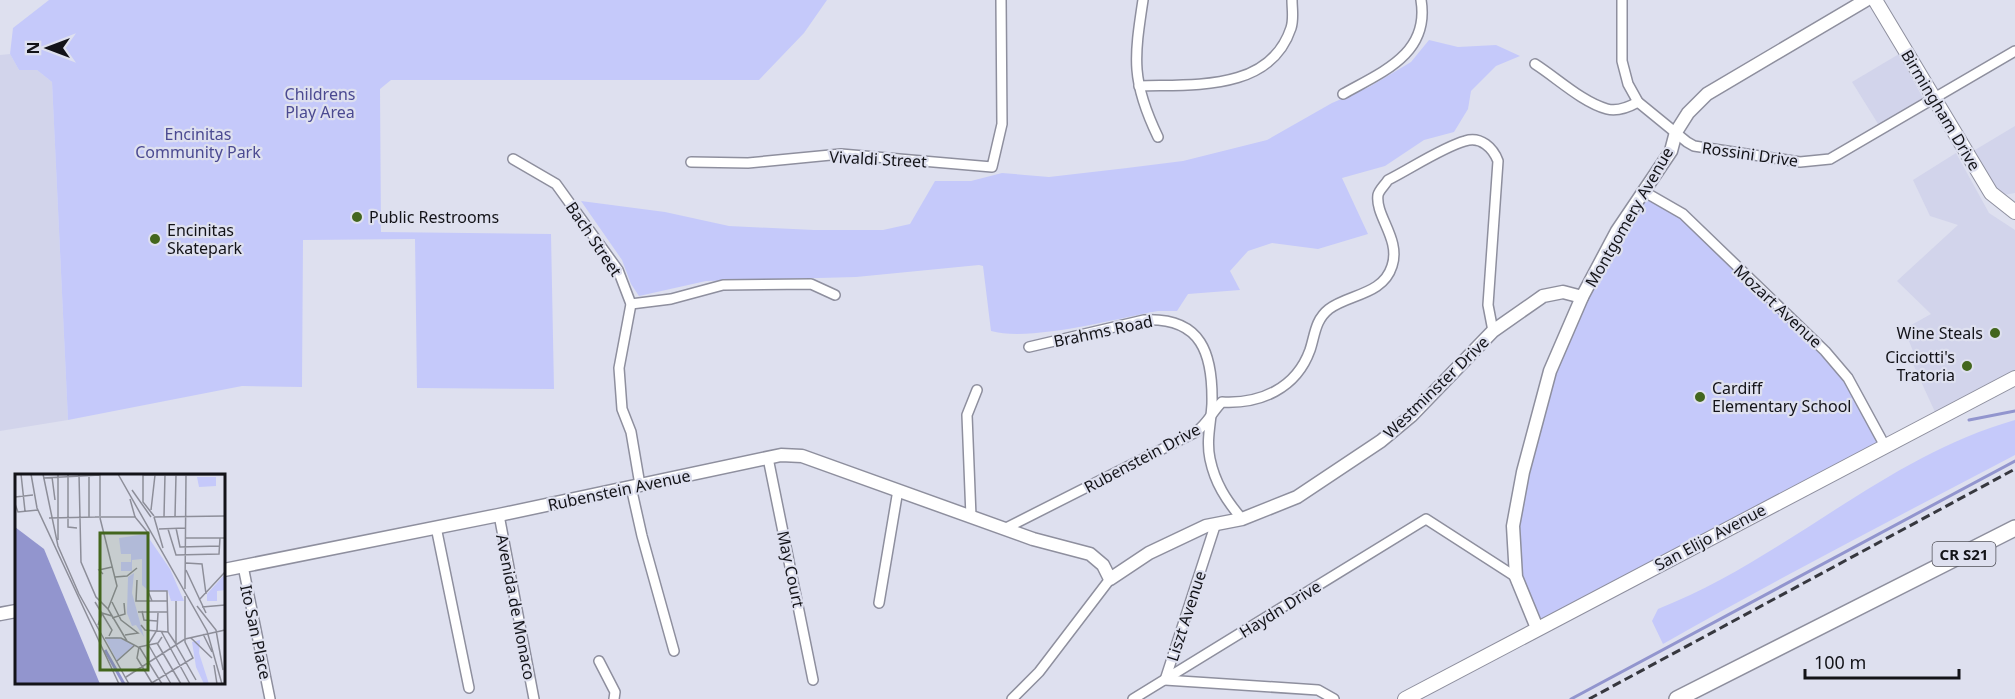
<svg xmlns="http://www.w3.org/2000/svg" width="2015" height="699" viewBox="0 0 2015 699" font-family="'Noto Sans',sans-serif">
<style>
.built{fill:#d2d4eb}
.green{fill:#c5c9fa}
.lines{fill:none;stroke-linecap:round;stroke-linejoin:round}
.stream{stroke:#9295ce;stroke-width:3}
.minor-casing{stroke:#8e8f9e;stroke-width:12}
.tertiary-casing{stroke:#8e8f9e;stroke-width:15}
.secondary-casing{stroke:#8e8f9e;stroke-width:16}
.primary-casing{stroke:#8e8f9e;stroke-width:18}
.minor{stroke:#fff;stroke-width:9}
.tertiary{stroke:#fff;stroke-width:12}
.secondary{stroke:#fff;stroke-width:14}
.primary{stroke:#fff;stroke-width:15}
.rail{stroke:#37383f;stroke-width:3;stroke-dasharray:9 4.5;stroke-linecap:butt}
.poi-dot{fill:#43661d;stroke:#dee0ef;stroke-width:2}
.labels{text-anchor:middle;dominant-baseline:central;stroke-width:4.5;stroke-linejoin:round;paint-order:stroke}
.shield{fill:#dee0ef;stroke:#505058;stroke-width:1.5}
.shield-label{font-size:15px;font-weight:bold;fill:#131318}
.park-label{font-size:16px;fill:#4b4a91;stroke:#dee0ef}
.street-label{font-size:16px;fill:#131318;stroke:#dee0ef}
.poi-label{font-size:16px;fill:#131318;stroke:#dee0ef;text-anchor:start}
.inset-river{fill:none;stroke:#9295ce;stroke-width:3}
.inset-road{fill:none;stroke:#8d8e99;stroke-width:1.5}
.view{fill:#43661d;fill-opacity:0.15;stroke:#43661d;stroke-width:3}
.inset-edge{fill:none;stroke:#131318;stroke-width:3}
</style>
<rect width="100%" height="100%" fill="#dee0ef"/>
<g class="built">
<path d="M10,54L19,70H37L52,82L68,420L0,431V55Z"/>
<path d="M1899,54L1924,100L1880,127L1852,82Z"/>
<path d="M2015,126V193L1998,196L1970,153Z"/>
<path d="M1956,153L1989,213L2015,230V371L1935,412L1908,353L1913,351L1904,329L1931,314L1897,281L1958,225L1930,216L1913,180Z"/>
</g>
<g class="green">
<path d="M49,0H827L804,33L759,80H391L380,89L381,232L551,234L554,389L417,388L415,239L303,240L302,387L242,386L68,420L52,82L37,70H19L10,54L13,28Z"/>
<path d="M1429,40L1458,47L1496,45L1520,56L1496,66L1471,91L1468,109L1454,132L1424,140L1385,166L1342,178L1368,234L1318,249L1272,243L1248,251L1230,271L1240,290L1188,294L1177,311H1158C1114,319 1030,342 991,331L983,266L979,265L856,277L706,281L639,296L631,284L622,260L581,201L665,212L729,226L814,230H883L910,224L935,181H971L1002,173L1049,177L1127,168L1183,161L1267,140L1332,103L1369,87L1411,62Z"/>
<path d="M1643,193L1682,214L1843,372L1885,446L1537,628L1520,592L1514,521L1567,330Z"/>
<path d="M2015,420V455C1897,517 1779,578 1663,644L1652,621L1658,609C1784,560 1884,457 2015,420Z"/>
</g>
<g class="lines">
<g class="stream">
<path d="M1969,420L2015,411"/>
<path d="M1571,699L2015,461"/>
</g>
<defs>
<g id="minor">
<path d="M1143,0C1134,59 1131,81 1158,137"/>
<path d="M1622,0V61L1628,84L1638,102L1687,142L1694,146L1800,162L1830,159L2015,51"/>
<path d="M1535,64C1557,78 1582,102 1607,109C1618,112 1629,107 1638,102"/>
<path d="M1139,86C1193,84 1270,92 1291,28C1294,19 1292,9 1292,0"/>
<path d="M1343,94C1382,72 1430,54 1421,0"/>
<path d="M513,159L556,184L618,270L631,304L619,368L622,409L631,432L640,485"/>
<path d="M691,162L748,163L841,154L992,167L1002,124L1001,0"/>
<path d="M1643,191L1683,214L1825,351L1848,378L1885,446"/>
<path d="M631,304L671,299L723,285L811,284L835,295"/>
<path d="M1029,347L1144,320C1202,317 1213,354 1212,404C1211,423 1206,440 1210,459C1215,483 1226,500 1242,519"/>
<path d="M768,458L813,680"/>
<path d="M631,487L642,536L674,651"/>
<path d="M499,515L534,699"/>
<path d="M971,517L967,415L977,390"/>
<path d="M1215,526L1165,680L1318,690L1334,699"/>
<path d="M436,527L469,688"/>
<path d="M1006,528L1196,432C1209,422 1211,413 1222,402C1260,404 1296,389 1310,350C1315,335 1315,320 1329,309C1349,294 1383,295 1392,266C1401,239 1375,216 1378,195C1379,190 1385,185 1388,180C1410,169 1443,147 1465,141C1481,136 1493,148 1498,161L1488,305L1493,331"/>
<path d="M243,566L270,699"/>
<path d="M879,603L898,490"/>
<path d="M599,661L615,692L614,699"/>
<path d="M1012,699L1039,672L1110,579"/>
<path d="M1133,699L1426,519L1516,577"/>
</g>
<g id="tertiary">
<path d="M224,570L499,515L781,455L802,456L1033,539L1090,554L1103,565L1110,579L1149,553L1206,526L1242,519L1297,497L1381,441L1411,416L1493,331L1543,296L1563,292L1582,297"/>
<path d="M0,614L16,611"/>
<path d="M1537,628L1516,577L1513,526L1523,472L1550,371L1582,297L1617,231L1671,151L1676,132L1688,113L1707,94L1866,0"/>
</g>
<g id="secondary">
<path d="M1875,0L1991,193L2015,212"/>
<path d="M1405,699L2015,378"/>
</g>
<path id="primary" d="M1677,699L2015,528"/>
</defs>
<use href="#minor" class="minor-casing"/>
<use href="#tertiary" class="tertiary-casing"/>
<use href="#secondary" class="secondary-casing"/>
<use href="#primary" class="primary-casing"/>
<use href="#minor" class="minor"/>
<use href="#tertiary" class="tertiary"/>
<use href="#secondary" class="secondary"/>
<use href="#primary" class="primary"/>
<path class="rail" d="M1589,699L2015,469"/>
</g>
<g class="poi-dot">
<circle cx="357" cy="217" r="6"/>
<circle cx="155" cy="239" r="6"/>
<circle cx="1995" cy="333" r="6"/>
<circle cx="1967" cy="366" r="6"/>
<circle cx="1700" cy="397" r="6"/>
</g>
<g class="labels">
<rect class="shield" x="1932.5" y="542" width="63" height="24" rx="4.5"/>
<g class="shield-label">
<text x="1964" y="554">CR S21</text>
</g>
<g class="park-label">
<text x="320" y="94">Childrens<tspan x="320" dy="18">Play Area</tspan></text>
<text x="198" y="134">Encinitas<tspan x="198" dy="18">Community Park</tspan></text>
</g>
<g class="street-label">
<text transform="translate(1941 110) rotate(59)">Birmingham Drive</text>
<text transform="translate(1750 154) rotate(8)">Rossini Drive</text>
<text transform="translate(878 159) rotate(3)">Vivaldi Street</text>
<text transform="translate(1629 217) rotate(-60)">Montgomery Avenue</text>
<text transform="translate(594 239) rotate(56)">Bach Street</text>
<text transform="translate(1778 306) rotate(43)">Mozart Avenue</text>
<text transform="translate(1103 331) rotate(-12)">Brahms Road</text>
<text transform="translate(1436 387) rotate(-44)">Westminster Drive</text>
<text transform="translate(1142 458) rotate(-28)">Rubenstein Drive</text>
<text transform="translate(619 490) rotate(-12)">Rubenstein Avenue</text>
<text transform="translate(1710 537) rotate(-28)">San Elijo Avenue</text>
<text transform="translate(791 569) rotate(78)">May Court</text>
<text transform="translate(516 607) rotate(79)">Avenida de Monaco</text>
<text transform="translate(1280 609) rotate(-32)">Haydn Drive</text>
<text transform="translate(1186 616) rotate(-72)">Liszt Avenue</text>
<text transform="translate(256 632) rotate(78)">Ito San Place</text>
</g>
<g class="poi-label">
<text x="369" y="217">Public Restrooms</text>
<text x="167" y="230">Encinitas<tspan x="167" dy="18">Skatepark</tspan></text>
<text x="1983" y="333" text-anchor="end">Wine Steals</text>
<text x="1955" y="357" text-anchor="end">Cicciotti's<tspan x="1955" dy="18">Tratoria</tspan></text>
<text x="1712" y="388">Cardiff<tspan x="1712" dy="18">Elementary School</tspan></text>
</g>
</g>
<g transform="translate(15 474)">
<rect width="210" height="210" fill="#dee0ef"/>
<path d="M182,3H201V12L184,13ZM131,60L155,95L169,127H156L153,117H134L127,111V85L117,86V97H106V88H116V80H106L104,64ZM119,99L117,119L129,163L121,151L117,152L112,139L113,103ZM210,100V116L202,117V127H192V120ZM102,163L120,171L102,187L90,164ZM185,166L184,179L194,210H189L181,193L177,168Z" fill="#c5c9fa"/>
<path d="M0,53L29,75L85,210H0Z" fill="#9295ce"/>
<path class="inset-river" d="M90,176L109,210"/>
<path class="inset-road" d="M6,0L10,37M16,0L22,34L104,210M28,0L43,72L64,120L114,210M43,0V44M53,0V53L62,54M64,0L66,88L81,123L93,135L112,167M103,0L192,157L207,210M128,0V28L139,42M128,1H210M37,3L40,26M28,4L85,1M117,16L136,43M0,23L18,21M115,25L120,43L134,60M0,30L3,38L23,36M136,36L140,1M85,42V0M74,43V0M80,43H121M139,43L210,42M139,43L148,74M149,43L150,0M160,43L161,1M34,44L82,43M85,44L102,112L93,135M161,54L165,73L205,72M144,55L170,54M153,55L161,81L204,80L205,64M170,64H210M43,66V44M171,89L187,90L191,120M171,96L191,139M88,100L84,96L97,93M100,103L112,102L122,94M122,106L121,127H152M170,115L171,0M184,126L210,98M137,127L133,117H152L153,158L161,170M161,127V171L181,206M80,128L97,156L94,162M97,128L106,146L123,159L110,161M182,132L201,156L208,196M187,133L210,131M127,137L129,146L142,147M123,138H152M97,144L110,140L109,129M83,151L87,139L97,142M126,151L130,156L153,158M146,157L175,210M188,160L197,178M90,164H106L125,174L147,210M176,164L197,184M134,169L142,156L143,139M142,169L166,210M133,170L156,210M124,173L122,184L137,209M124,173L143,169L147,163M102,187L120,171M199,191L202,210M111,203L170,165L210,156M135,210L178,184L170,168V122"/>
<path class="view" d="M85,59H133V196H85Z"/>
<rect width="210" height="210" class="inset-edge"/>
</g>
<g transform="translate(48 48) rotate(270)" stroke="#dee0ef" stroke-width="4.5" paint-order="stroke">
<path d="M0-4.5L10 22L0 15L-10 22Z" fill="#131318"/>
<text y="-9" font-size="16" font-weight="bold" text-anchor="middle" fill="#131318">N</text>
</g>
<path d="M1805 669v9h154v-9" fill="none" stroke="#131318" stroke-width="3"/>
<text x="1814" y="669" font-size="18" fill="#131318" stroke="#dee0ef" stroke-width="4.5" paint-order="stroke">100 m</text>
</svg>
